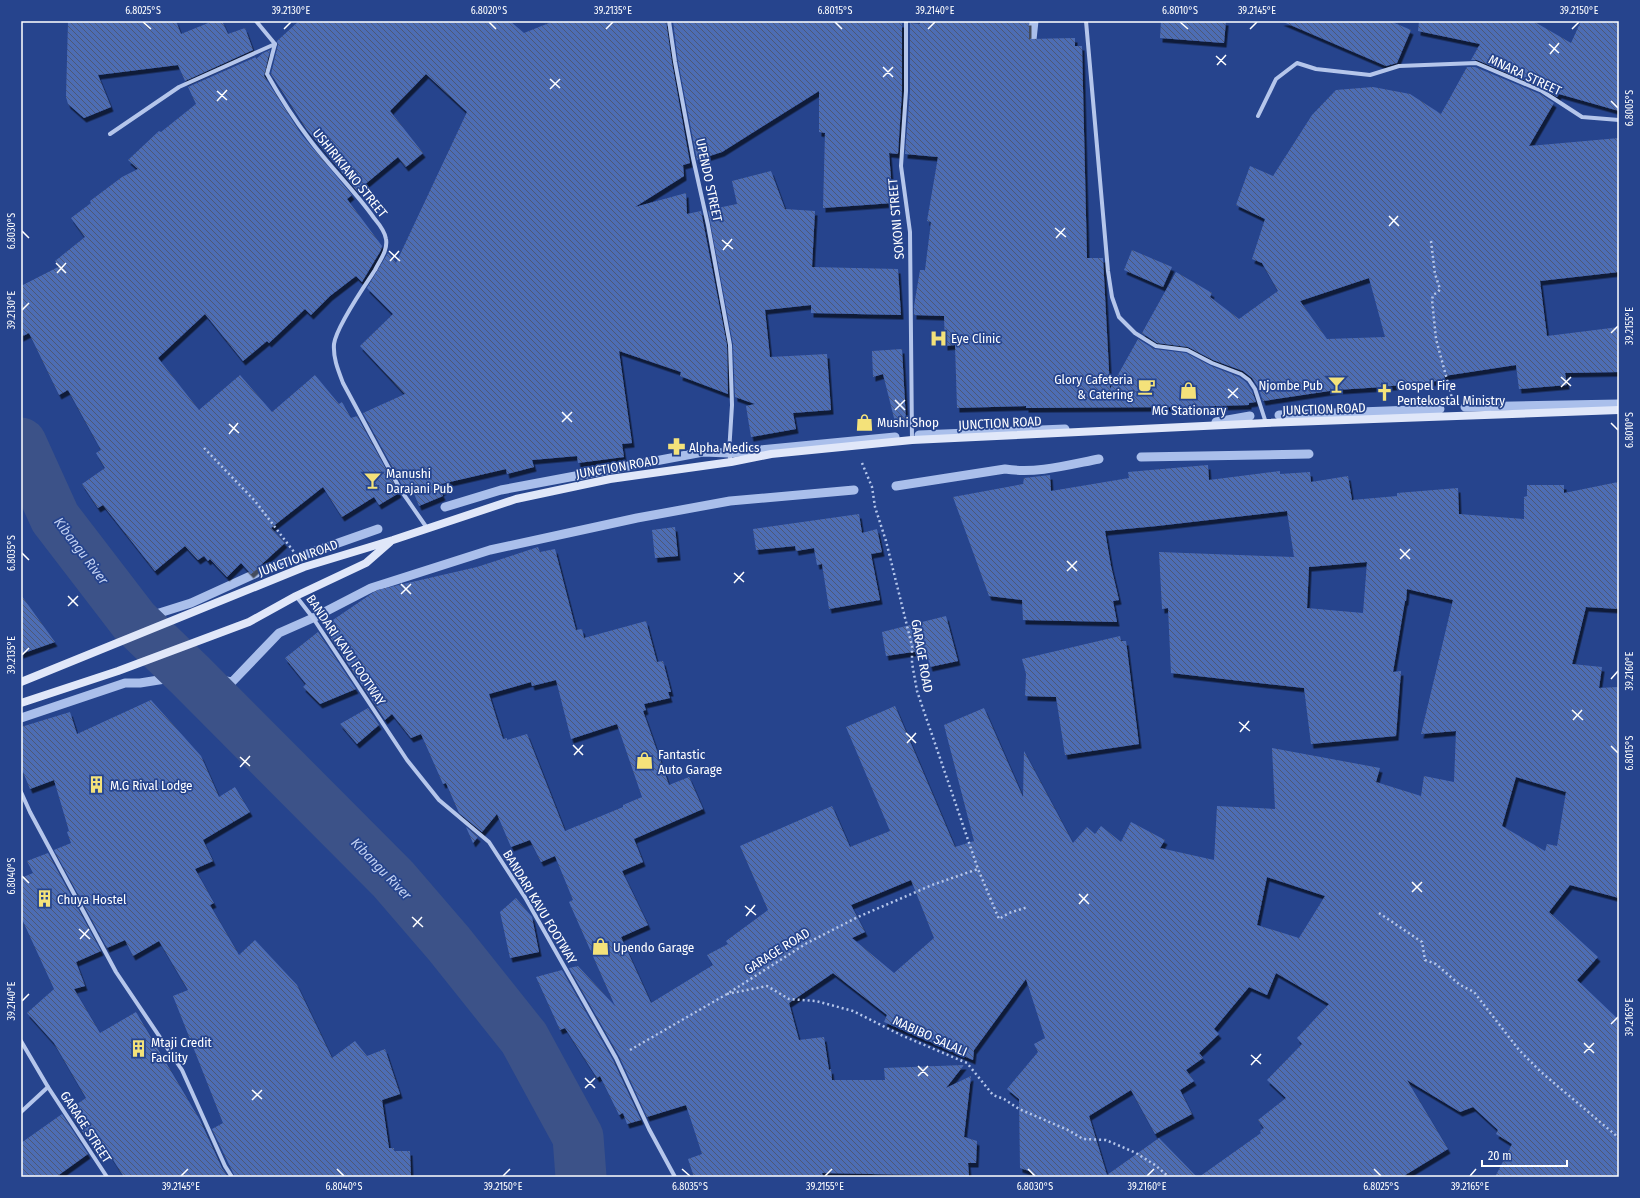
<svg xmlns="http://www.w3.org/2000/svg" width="1640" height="1198" viewBox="0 0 1640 1198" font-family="'Fira Sans Condensed',sans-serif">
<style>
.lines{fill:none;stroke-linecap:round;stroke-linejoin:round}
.stream{stroke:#aabfeb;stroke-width:9}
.river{stroke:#3c5288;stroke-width:51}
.building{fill:url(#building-back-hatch);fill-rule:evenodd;filter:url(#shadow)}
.path{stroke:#b5c6eb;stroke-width:2.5;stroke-dasharray:2 3;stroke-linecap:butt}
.street{stroke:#b5c6eb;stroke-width:4}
.secondary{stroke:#e0e7f9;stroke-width:8}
.ticks{fill:none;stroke:#fff;stroke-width:1.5}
.labels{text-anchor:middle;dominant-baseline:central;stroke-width:3.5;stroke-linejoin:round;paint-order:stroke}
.street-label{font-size:13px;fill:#fff;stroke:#26448d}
.poi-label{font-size:13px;fill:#fff;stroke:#26448d;text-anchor:start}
.water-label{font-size:14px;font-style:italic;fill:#c1d0f2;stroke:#26448d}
.neatline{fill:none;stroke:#fff;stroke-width:1.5}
.ticks-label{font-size:10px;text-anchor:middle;fill:#fff}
</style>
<defs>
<pattern id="building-back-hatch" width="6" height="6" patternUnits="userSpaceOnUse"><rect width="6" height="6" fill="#4e6db4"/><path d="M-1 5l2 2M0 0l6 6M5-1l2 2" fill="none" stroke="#4d5976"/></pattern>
<filter id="shadow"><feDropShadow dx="2.5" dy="4.5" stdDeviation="0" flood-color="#0009"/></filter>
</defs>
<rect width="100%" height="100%" fill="#26448d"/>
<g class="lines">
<g class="stream">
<path d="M1031,49L1034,21"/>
<path d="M1465,407L1619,404"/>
<path d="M1279,415L1440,409"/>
<path d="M1216,422L1250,416"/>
<path d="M919,435L1065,429"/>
<path d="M1141,457L1309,454"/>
<path d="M896,486L1005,469C1036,474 1068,465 1099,459"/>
<path d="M445,507L501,490L703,452L729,453L895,437"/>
<path d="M307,554L378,529"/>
<path d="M134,621L191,603L259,572L285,562"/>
<path d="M21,718L125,683H140L190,675L232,682L279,633L313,618L371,588L490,550L637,518L730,501L854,490"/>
</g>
<path class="river" d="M21,443L55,518L134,621L190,675L393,879L449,944L524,1038L578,1137L581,1177"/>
</g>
<g class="building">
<path d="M68,21H176L181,34L213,21H222L228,34L245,28L253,50L185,81L178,65L98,75L111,107L84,118L68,104L66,97Z"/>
<path d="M299,21H510L524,33L554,21H666L672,63L690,163L683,165L684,176L635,207L686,193L687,214L701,211L727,345L728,394L680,376L681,372L619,351L632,443L622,444L624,457L578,463L577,456L532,460L534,467L507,474L506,469L441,484L444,490L441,492L443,496L419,506L411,486L405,490L403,487L363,413L405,394L360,346L393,314L367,288L388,253L396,263L467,112L426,74L390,111L423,153L406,167L398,157L357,191L307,130L271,74L278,45L277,41Z"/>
<path d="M673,21H866L902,23V91L898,154L889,153L893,203L823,208L825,133L819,132V91L722,152L697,160L678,61Z"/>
<path d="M920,21H1029V39L1075,38V46H1082L1087,258H1103L1110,389L1138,339L1154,349L1186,353L1211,366L1239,377L1246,382L1252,391L1256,402L1249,403V405L1183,407L1026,408V406L957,408L955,345L945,346L944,316L914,315V306L920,270H925L931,222L927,221L938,157L905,154L910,91V23L920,24Z"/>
<path d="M1161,21H1226L1224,43L1160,38Z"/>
<path d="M1281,21H1390L1411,30L1397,63L1386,66Z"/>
<path d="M1419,21H1533L1571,43L1581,21H1619V111L1559,94L1557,97L1543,88L1477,60H1471L1480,44L1418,31Z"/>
<path d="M270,50L264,76L301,134L352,195L347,199L382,246L381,250L362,282L356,276L330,296L311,315L305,309L269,343L267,341L243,361L205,314L158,358L199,410L240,375L272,412L315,375L339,404L342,402L351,418L357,416L399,493L379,505L374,497L342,517L323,487L271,528L285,543L251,574L241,563L227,577L210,559L208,561L204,556L198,560L185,546L155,571L103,505L98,508L82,484L105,468L96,453L101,450L68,390L59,395L29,333L21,337V286L60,266L55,261L85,237L71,218L91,203L90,201L122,177L138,169L128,160L159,131L161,132L196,104L188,87L256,57V59L263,53Z"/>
<path d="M1467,67H1475L1540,94L1554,103L1529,146L1619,138V272L1540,281L1547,336L1619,327V372L1565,373L1567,385L1519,389L1516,365L1444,376L1445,380L1383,387L1336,390L1263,401L1258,387L1252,378L1243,371L1213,360L1188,347L1157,343L1142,333L1176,272L1212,293L1210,297L1239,319L1278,291L1262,263L1252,259L1265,219L1236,205L1250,166L1273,176L1312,115L1336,90L1373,87L1410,94L1441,114ZM1369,278L1385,337L1327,339L1300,301Z"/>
<path d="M771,171L785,209L815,211L812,267L898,269L901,315L811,313V305L765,310L770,357L827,354L831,410L793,413L796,429L751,437L746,406L755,404L735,397L733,344L708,210L737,204L732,181Z"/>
<path d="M1132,250L1172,267L1163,287L1124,270Z"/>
<path d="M902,349L906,421L895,422L883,374L873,377L872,351Z"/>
<path d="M1208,465L1209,480L1280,471V474L1310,472L1311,482L1348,476L1352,500L1397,496V493L1458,488L1459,514L1524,519V497L1527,496V485H1564V493L1618,482L1619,609L1586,607L1572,664L1602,667L1599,688L1618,687L1619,898L1570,885L1549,912L1598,957L1577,980L1619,1020V1177H1495L1512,1144L1496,1134L1498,1130L1473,1107L1460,1112L1407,1080L1448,1149L1402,1177H1199L1261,1133L1260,1131L1264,1128L1258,1120L1286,1098L1267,1080L1302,1044L1297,1038L1329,1004L1276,973L1267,995L1249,987L1214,1029L1219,1034L1199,1053L1203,1058L1186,1070L1194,1081L1180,1090L1192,1114L1155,1134L1131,1090L1089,1116L1107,1175L1159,1138L1197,1177H1033L1032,1172L1020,1168L1019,1099L1007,1089L1038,1052L1034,1044L1045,1038L1026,979L974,1050L973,1060L884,1022L887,1015L833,973L789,1003L799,1040L824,1037L829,1070L831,1069L832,1080H885L884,1068L964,1065L946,1088L971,1076L964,1137L977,1141L976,1163H968L969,1176L822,1173L823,1177H694L688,1159L702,1154L686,1105L647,1117L619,1056L569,968L578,966L615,1006L569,902L573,900L555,856L541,862L530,840L511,847L497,814L482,832L459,813L446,783L443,784L421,734L411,738L392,714L385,720L324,628L328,625L327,624L377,590L477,567L538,547L540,552L555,549L576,630L582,629L584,638L646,621L657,662L663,661L671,692H668L670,698L644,704L646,710L643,711L669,785L689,777L703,809L634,839L643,862L622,871L648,925L621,937L651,1003L713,965L707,955L728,944L726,941L768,910L740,846L832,806L850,847L890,831L846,727L895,706L955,847L974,841L944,725L984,708L1023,797L1024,751L1073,843L1087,827L1095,834L1101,826L1121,842L1131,822L1165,840L1160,848L1214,860L1217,806L1275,809L1272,748L1380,768L1376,782L1421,796L1424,776L1454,782L1456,731L1421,734L1453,600L1407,589L1406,601H1405L1393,672L1401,671L1396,736L1311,744L1304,688L1171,673L1168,608L1162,609L1159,552L1294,557L1287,511L1157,526L1105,531L1111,566L1119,600L1113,601L1117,622L1023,620L1022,600L989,596L953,497L1023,484L1024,478L1050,475L1051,491L1129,478L1128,472ZM1367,562L1363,613L1307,608L1309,567ZM556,680L571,739L617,724L642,797L623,805V807L565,831L527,734L507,740V738L503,739L489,694L531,682L532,686ZM1516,777L1566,792L1557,846L1547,844L1545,851L1502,826ZM1267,877L1325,896L1299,938L1257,925ZM911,880L934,938L894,973L852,938L865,932L851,905Z"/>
<path d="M859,514L862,533L877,529L882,552L871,554L880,600L829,609L822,564L817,565L814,548L796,551L795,546L756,550L753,529Z"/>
<path d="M675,527L678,556L655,558L652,530Z"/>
<path d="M21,595L55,642L21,654Z"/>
<path d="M946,616L958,661L930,667L926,650L886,656L882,632Z"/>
<path d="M318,632L356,689L320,704L303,687L306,684L285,658Z"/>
<path d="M1120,636L1121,641H1126L1139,744L1065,755L1056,697L1025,696L1026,674L1022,659Z"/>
<path d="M151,700L201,756L219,797L235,787L250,812L203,840L213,861L195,869L214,903L210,905L239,955L255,940L297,985L332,1058L355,1041L367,1056L385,1049L400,1094L382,1100L389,1148H394V1151H410L411,1177H235L212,1129L223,1123L173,996L188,990L159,941L133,956L125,940L107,948L54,850L71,843L67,832L69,831L54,780L30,789L21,767V727L70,712L77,734Z"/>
<path d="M368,708L379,725L357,744L340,724Z"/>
<path d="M466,827L478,837L473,843Z"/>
<path d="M48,853L101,951L76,962L85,986L74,989L100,1033L136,1012L200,1120L222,1168L228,1177H124L103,1144L94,1150L68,1110L86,1098L54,1043L27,1013L54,989L21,917V878L33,873L27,861Z"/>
<path d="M516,898L532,917L539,952L510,958L500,912Z"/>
<path d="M562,970L613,1060L641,1120L627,1124L623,1113L619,1115L600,1076L597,1078L565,1028L560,1030L536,977Z"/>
<path d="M62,1114L88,1154L56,1177H21V1143Z"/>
</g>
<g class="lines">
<g class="path">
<path d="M1431,241L1435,274L1440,289L1438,292L1433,295L1432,300L1436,339L1452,398"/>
<path d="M204,448L255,501L294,552"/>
<path d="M862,463L872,487L875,507L886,541L912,646V663L917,691L978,869L999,919L1009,913L1028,907"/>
<path d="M1379,913L1422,942L1425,960L1436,964L1460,985L1474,992L1519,1050L1541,1072L1619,1138"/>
<path d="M727,994L767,986L789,999L816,1001L853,1011L903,1036L967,1063L993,1095L1004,1099L1019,1109L1068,1130L1083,1139L1106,1140L1136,1153L1155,1165L1169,1177"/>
<path d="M630,1050L727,994L807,943L858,917L932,885L978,869"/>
</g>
<g class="street">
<path d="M256,21L275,44L267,74C280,97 294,119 310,140C330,167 355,191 374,218C379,224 385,231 386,239C388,250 380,260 375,270C365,285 336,327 334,344C333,358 338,370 343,383L400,489L427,528"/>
<path d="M669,21L675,62L693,158L708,225L730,345L732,405L729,453L731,462"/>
<path d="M906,21V91L901,166L910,232L912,440"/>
<path d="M1086,21L1108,271L1112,297L1119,317L1135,333L1156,346L1187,350L1212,363L1241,374L1249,380L1255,389L1266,423"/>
<path d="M1258,116L1276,79L1297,63L1316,69L1370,75L1399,66L1476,63L1542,91L1582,117L1619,120"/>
<path d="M110,134L179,87L275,44"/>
<path d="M296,596L313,618L407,760L439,800L489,842L526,899L616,1058L649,1129L675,1177"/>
<path d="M21,792L30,812L116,972L182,1070L225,1166L232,1177"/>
<path d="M21,1041L48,1087L107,1177"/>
<path d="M21,1112L48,1087"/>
</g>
<g class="secondary">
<path d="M21,682L304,567L393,540L516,499L610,479L731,462L771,454L912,440L1266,423L1619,410"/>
<path d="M21,703L118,671L249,622L296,596L366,563L390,542"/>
</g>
</g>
<path class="ticks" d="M143,22L151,29M489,22L496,29M835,22L842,29M1180,22L1188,29M284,29L291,22M606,29L613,22M928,29L935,22M1250,29L1257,22M1572,29L1579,22M1549,44L1559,53M1550,54L1559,43M1216,56L1226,65M1217,65L1226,55M883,67L893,77M883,77L893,67M550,79L560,88M550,89L560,79M217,91L227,100M217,101L227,90M1611,101L1618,108M1389,216L1399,226M1389,226L1398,216M1055,228L1066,237M22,231L29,238M1056,238L1065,228M722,240L733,249M723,250L732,239M389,251L400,261M390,261L399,251M56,263L66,273M57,273L66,263M22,310L29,303M1611,333L1618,326M1561,377L1571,386M1561,387L1571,377M1228,389L1238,398M1228,398L1238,388M895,400L905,410M895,410L905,400M562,412L572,422M562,422L572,412M1611,423L1618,430M229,424L239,433M229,434L238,423M1400,549L1410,559M22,553L29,560M1400,559L1410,549M1067,561L1077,571M1067,571L1077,561M734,573L744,582M734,583L744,572M401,584L411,594M401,594L411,584M68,596L78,606M68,606L78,596M22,655L29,648M1611,679L1618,671M1572,710L1583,720M1573,720L1582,710M1239,722L1250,731M1240,732L1249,721M906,733L916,743M907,743L916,733M573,745L583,755M1611,746L1618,753M574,755L583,745M240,757L250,766M240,767L250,756M22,876L29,883M1412,882L1422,892M1412,892L1422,882M1079,894L1089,904M1079,904L1088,894M745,906L756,915M746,916L755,905M412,917L423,927M413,927L422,917M79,929L90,939M80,939L89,929M22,1001L29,994M1611,1024L1618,1017M1584,1043L1594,1053M1584,1053L1594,1043M1251,1055L1261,1064M1251,1065L1261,1054M918,1066L928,1076M918,1076L928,1066M585,1078L595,1088M585,1088L595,1078M252,1090L262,1099M252,1100L262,1090M337,1169L344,1176M682,1169L690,1176M1028,1169L1035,1176M1374,1169L1381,1176M181,1176L188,1169M503,1176L510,1169M825,1176L832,1169M1147,1176L1154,1169M1470,1176L1476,1169"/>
<defs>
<symbol id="hospital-bare" viewBox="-9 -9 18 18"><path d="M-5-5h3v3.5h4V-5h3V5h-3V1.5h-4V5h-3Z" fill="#f4e27a" stroke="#26448d" stroke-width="2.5" paint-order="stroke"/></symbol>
<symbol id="bar-bare" viewBox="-9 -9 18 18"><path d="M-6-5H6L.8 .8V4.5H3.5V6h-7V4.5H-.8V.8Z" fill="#f4e27a" stroke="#26448d" stroke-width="2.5" paint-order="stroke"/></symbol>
<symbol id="cafe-bare" viewBox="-9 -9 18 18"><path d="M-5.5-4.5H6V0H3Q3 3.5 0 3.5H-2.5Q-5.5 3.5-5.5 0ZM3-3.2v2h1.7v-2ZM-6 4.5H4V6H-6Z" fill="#f4e27a" stroke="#26448d" stroke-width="2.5" paint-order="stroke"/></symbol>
<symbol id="shop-bare" viewBox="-9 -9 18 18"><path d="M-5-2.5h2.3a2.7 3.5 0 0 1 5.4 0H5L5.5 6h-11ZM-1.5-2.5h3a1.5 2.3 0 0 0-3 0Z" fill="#f4e27a" stroke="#26448d" stroke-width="2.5" paint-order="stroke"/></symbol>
<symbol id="church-bare" viewBox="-9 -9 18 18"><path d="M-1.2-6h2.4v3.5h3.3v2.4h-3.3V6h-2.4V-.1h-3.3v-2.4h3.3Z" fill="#f4e27a" stroke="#26448d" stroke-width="2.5" paint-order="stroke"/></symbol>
<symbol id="pharmacy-bare" viewBox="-9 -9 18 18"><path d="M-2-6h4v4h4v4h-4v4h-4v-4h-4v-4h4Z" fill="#f4e27a" stroke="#26448d" stroke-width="2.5" paint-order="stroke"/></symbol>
<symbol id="building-bare" viewBox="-9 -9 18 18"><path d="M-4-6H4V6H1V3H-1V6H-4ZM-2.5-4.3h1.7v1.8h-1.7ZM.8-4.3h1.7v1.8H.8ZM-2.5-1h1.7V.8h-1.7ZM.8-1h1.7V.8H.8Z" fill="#f4e27a" stroke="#26448d" stroke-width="2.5" paint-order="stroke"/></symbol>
</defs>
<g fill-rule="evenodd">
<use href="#hospital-bare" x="926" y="326" width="25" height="25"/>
<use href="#bar-bare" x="1324" y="372" width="25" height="25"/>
<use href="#cafe-bare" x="1134" y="374" width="25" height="25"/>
<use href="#shop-bare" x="1176" y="378" width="25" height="25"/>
<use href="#church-bare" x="1372" y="380" width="25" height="25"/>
<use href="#shop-bare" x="852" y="410" width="25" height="25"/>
<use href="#pharmacy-bare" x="664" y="434" width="25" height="25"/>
<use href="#bar-bare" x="360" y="468" width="25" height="25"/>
<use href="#shop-bare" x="632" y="748" width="25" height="25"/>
<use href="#building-bare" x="84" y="772" width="25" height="25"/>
<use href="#building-bare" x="32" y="886" width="25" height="25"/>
<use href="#shop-bare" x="588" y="934" width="25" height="25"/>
<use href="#building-bare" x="126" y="1036" width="25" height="25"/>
</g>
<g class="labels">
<g class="street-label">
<text transform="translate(1525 75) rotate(25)">MNARA STREET</text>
<text transform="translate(350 173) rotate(51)">USHIRIKIANO STREET</text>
<text transform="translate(709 180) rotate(78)">UPENDO STREET</text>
<text transform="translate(896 219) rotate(-95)">SOKONI STREET</text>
<text transform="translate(1324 409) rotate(-2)">JUNCTION ROAD</text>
<text transform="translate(1000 423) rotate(-3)">JUNCTION ROAD</text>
<text transform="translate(617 467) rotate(-10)">JUNCTION ROAD</text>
<text transform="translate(298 558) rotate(-20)">JUNCTION ROAD</text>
<text transform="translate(346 650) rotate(56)">BANDARI KAVU FOOTWAY</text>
<text transform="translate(922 656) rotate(80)">GARAGE ROAD</text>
<text transform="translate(540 907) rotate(59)">BANDARI KAVU FOOTWAY</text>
<text transform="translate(777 951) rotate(-32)">GARAGE ROAD</text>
<text transform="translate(930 1036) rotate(24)">MABIBO SALALI</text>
<text transform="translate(86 1127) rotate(57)">GARAGE STREET</text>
</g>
<g class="poi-label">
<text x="951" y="338">Eye Clinic</text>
<text x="1133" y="379" text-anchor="end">Glory Cafeteria<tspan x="1133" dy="15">&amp; Catering</tspan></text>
<text x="1323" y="385" text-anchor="end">Njombe Pub</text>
<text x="1397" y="385">Gospel Fire<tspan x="1397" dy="15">Pentekostal Ministry</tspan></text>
<text x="1189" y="410" text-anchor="middle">MG Stationary</text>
<text x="877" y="422">Mushi Shop</text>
<text x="689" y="447">Alpha Medics</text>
<text x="386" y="473">Manushi<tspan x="386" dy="15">Darajani Pub</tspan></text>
<text x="658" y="754">Fantastic<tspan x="658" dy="15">Auto Garage</tspan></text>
<text x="110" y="785">M.G Rival Lodge</text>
<text x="57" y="899">Chuya Hostel</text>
<text x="613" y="947">Upendo Garage</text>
<text x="151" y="1042">Mtaji Credit<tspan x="151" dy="15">Facility</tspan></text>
</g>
<g class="water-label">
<text transform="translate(81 551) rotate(53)">Kibangu River</text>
<text transform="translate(381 869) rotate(46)">Kibangu River</text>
</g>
</g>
<rect width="1640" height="1198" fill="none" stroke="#26448d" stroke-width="44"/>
<path d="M1482 1160v6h85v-6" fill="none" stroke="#ffffff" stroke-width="2"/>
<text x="1488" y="1160" font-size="12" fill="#ffffff" stroke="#26448d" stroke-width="3" paint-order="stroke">20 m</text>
<rect x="22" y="22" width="1596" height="1154" class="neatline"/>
<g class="ticks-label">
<text x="143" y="14">6.8025°S</text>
<text x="291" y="14">39.2130°E</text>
<text x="489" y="14">6.8020°S</text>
<text x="613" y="14">39.2135°E</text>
<text x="835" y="14">6.8015°S</text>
<text x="935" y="14">39.2140°E</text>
<text x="1180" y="14">6.8010°S</text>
<text x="1257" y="14">39.2145°E</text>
<text x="1579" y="14">39.2150°E</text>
<text transform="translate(1629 108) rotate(-90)" y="4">6.8005°S</text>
<text transform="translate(11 231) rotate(-90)" y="4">6.8030°S</text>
<text transform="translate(11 310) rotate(-90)" y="4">39.2130°E</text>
<text transform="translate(1629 326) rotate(-90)" y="4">39.2155°E</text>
<text transform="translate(1629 430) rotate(-90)" y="4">6.8010°S</text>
<text transform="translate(11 553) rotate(-90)" y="4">6.8035°S</text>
<text transform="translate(11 655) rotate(-90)" y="4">39.2135°E</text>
<text transform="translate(1629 671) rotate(-90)" y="4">39.2160°E</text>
<text transform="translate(1629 753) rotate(-90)" y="4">6.8015°S</text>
<text transform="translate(11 876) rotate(-90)" y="4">6.8040°S</text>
<text transform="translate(11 1001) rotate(-90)" y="4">39.2140°E</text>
<text transform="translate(1629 1017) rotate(-90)" y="4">39.2165°E</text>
<text x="181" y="1190">39.2145°E</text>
<text x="344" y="1190">6.8040°S</text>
<text x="503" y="1190">39.2150°E</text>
<text x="690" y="1190">6.8035°S</text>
<text x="825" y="1190">39.2155°E</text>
<text x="1035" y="1190">6.8030°S</text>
<text x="1147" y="1190">39.2160°E</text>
<text x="1381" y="1190">6.8025°S</text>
<text x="1470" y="1190">39.2165°E</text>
</g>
</svg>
